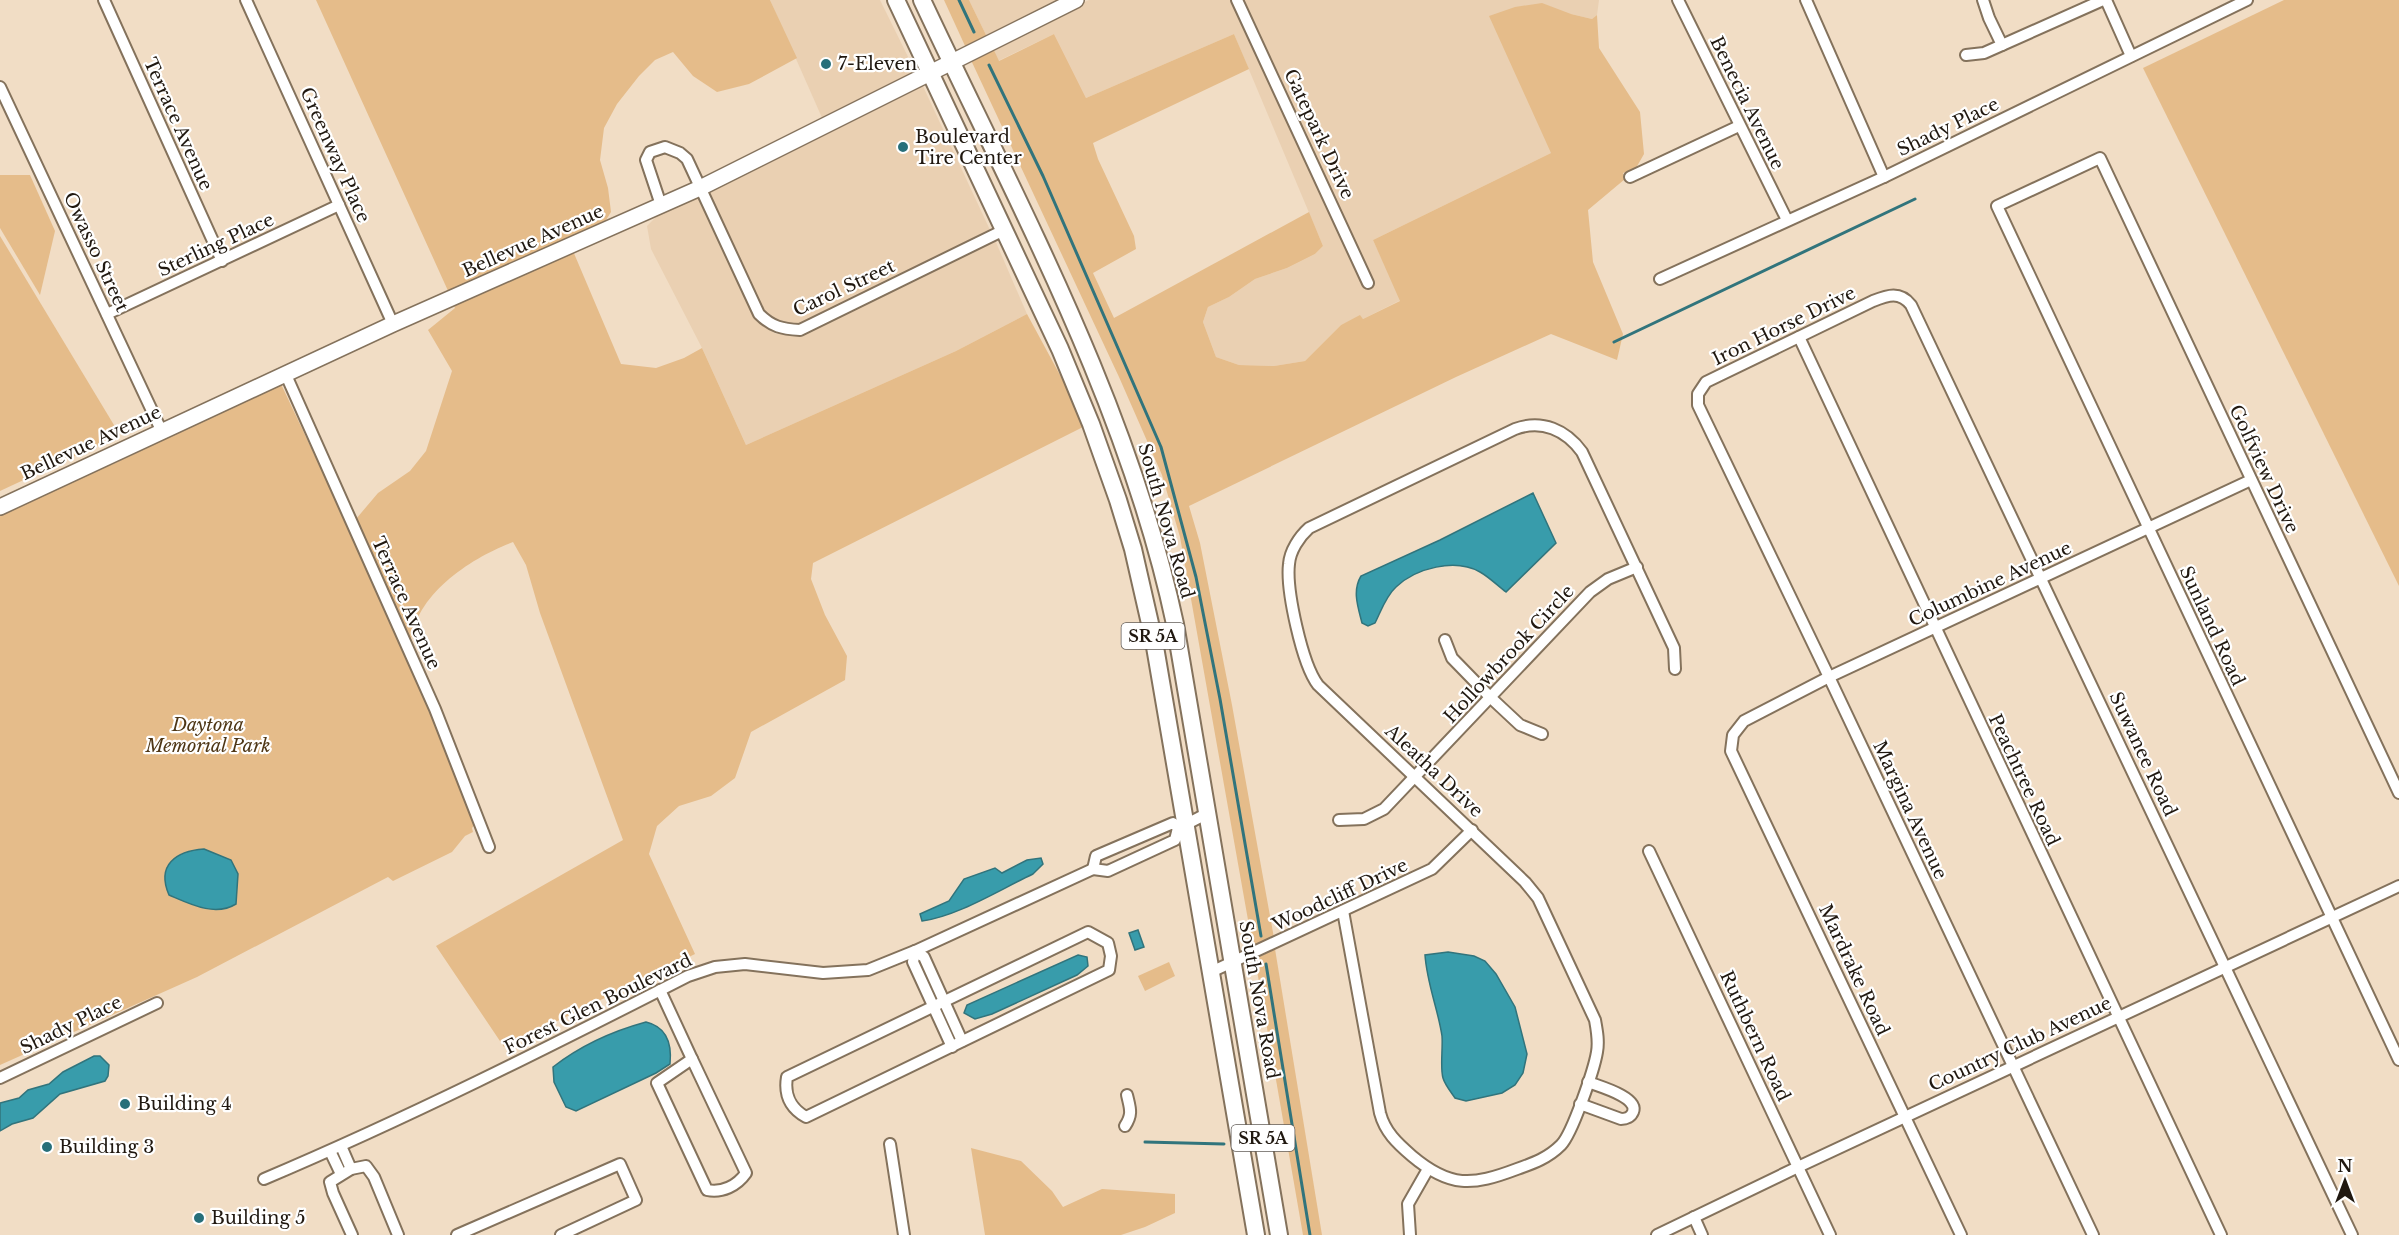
<svg xmlns="http://www.w3.org/2000/svg" width="2399" height="1235" viewBox="0 0 2399 1235" font-family="'Libre Baskerville',serif">
<style>
.built{fill:#ead0b2}
.green{fill:#e5bc8a}
.water{fill:#389cab;stroke:#31747c;stroke-width:1.5}
.lines{fill:none;stroke-linecap:round;stroke-linejoin:round}
.stream{stroke:#31747c;stroke-width:3}
.street-casing{stroke:#84725c;stroke-width:14}
.secondary-casing{stroke:#84725c;stroke-width:18}
.primary-casing{stroke:#84725c;stroke-width:20}
.street{stroke:#fff;stroke-width:10}
.secondary{stroke:#fff;stroke-width:15}
.primary{stroke:#fff;stroke-width:16}
.poi-dot{fill:#276f7a;stroke:#fff;stroke-width:2}
.labels{text-anchor:middle;dominant-baseline:central;stroke-width:4.5;stroke-linejoin:round;paint-order:stroke}
.shield{fill:#fff;stroke:#635d58;stroke-width:1.5}
.shield-label{font-size:16px;font-weight:bold;fill:#201810}
.poi-label{font-size:18px;fill:#201810;stroke:#fff;text-anchor:start}
.street-label{font-size:18px;fill:#201810;stroke:#fff}
.park-label{font-size:18px;font-style:italic;fill:#4e3615;stroke:#fff}
</style>
<rect width="100%" height="100%" fill="#f1ddc5"/>
<g class="built">
<path d="M770,0H880L916,73L823,120Z"/>
<path d="M969,0H1064L987,37Z"/>
<path d="M1089,0H1232L1292,126L1366,290L1375,285L1243,0H1599L1597,15L1592,19L1571,14L1551,153L1373,240L1401,300L1363,319L1360,316L1341,325L1305,361L1274,366L1239,365L1216,357L1203,322L1208,307L1229,297L1255,279L1287,268L1315,254L1323,246L1234,34L1086,98L1054,34L998,61L992,46Z"/>
<path d="M921,82L990,230L799,325L779,323L771,318L763,311L708,192Z"/>
<path d="M699,196L755,317L765,327L776,334L802,335L995,240L1027,314L956,351L746,445L702,348L651,249L647,226L663,210Z"/>
</g>
<g class="green">
<path d="M316,0H770L797,58L749,84L717,92L693,76L673,52L655,60L639,76L617,104L604,128L600,160L608,188L611,212L603,225L449,293Z"/>
<path d="M944,0H969L987,37L966,48Z"/>
<path d="M2284,0H2399V586L2143,68Z"/>
<path d="M1542,3L1571,14L1592,19L1597,15L1599,48L1640,112L1644,154L1636,168L1623,173L1625,179L1588,210L1593,262L1623,334L1617,360L1551,334L1456,377L1189,506L1200,543L1232,705L1274,938L1253,948L1180,537L1162,475L1119,377L970,58L992,46L999,61L1054,34L1086,98L1234,34L1249,69L1093,143L1098,159L1134,236L1136,249L1093,273L1114,318L1309,212L1323,246L1315,254L1287,268L1255,279L1229,297L1208,307L1203,322L1216,357L1239,365L1274,366L1305,361L1341,325L1360,315L1363,319L1400,301L1373,240L1551,153L1489,16L1515,7Z"/>
<path d="M0,175H30L55,231L40,295L0,228Z"/>
<path d="M0,236L120,435L0,491Z"/>
<path d="M573,251L621,364L656,368L684,358L702,348L746,445L956,351L1027,314L1087,425L813,563L811,579L825,615L847,656L845,680L751,732L735,778L711,796L679,806L657,826L649,854L695,954L504,1047L436,946L623,840L540,613L526,565L513,542C472,557 414,595 411,643L356,519L378,493L410,471L426,451L452,371L428,330L455,308L453,303Z"/>
<path d="M281,384L347,524L431,711L475,824L472,828L473,832L465,836L452,852L393,881L388,877L197,977L0,1065V513L109,463L111,465Z"/>
<path d="M1275,949L1322,1235H1303L1255,959Z"/>
<path d="M1169,962L1175,976L1145,991L1138,976Z"/>
<path d="M971,1148L1021,1161L1052,1191L1063,1207L1102,1189L1175,1194V1213L1145,1227L1121,1235H985Z"/>
</g>
<g class="water">
<path d="M1533,493L1556,543L1506,592C1498,586 1489,577 1480,572C1455,558 1416,568 1396,587C1386,596 1381,611 1375,623L1368,626L1362,623C1358,607 1352,591 1361,576L1440,540Z"/>
<path d="M204,849L231,860L238,874L236,904C215,917 190,904 169,895C156,865 176,851 204,849Z"/>
<path d="M1041,858L1043,864L1033,874C999,890 958,916 922,921L920,914L949,901L964,879L995,868L1002,873L1027,860Z"/>
<path d="M1138,930L1144,947L1135,950L1129,933Z"/>
<path d="M1448,952L1474,956L1485,961L1496,974L1515,1007L1527,1054L1523,1073L1515,1085L1502,1093L1466,1101L1455,1098C1451,1092 1445,1085 1443,1078C1440,1068 1443,1048 1442,1036C1438,1009 1427,984 1425,955Z"/>
<path d="M1078,955L1087,957L1088,966L1077,975L992,1014L975,1019L964,1013L967,1005Z"/>
<path d="M646,1022C667,1027 672,1044 670,1064L656,1073L576,1111L566,1107L554,1082L553,1067C580,1046 613,1031 646,1022Z"/>
<path d="M94,1056H100L109,1065L108,1076L105,1081L60,1094L33,1118L12,1124L0,1131V1103L19,1098L28,1090L49,1084L63,1072Z"/>
</g>
<g class="lines">
<g class="stream">
<path d="M959,0L974,32"/>
<path d="M989,65L1043,176L1161,447L1196,577L1220,699L1261,936"/>
<path d="M1614,342L1915,199"/>
<path d="M1266,964L1310,1235"/>
<path d="M1145,1142L1224,1144"/>
</g>
<defs>
<g id="street">
<path d="M104,0L222,261"/>
<path d="M246,0L393,324"/>
<path d="M1237,0L1368,283"/>
<path d="M1678,0L1787,220"/>
<path d="M1806,0L1884,177"/>
<path d="M1983,0L1989,18L2002,45"/>
<path d="M2106,0L2131,56"/>
<path d="M1966,55L1984,53L2103,0"/>
<path d="M0,87L162,432"/>
<path d="M1630,177L1739,126"/>
<path d="M661,205L646,160L650,152L665,147L680,153L687,159L759,314C772,327 782,329 800,330L1004,230"/>
<path d="M1660,279L1884,177L2247,0"/>
<path d="M107,314L339,205"/>
<path d="M1799,337L2221,1235"/>
<path d="M286,375L435,709L489,847"/>
<path d="M1445,640L1452,658L1490,697L1520,725L1542,734"/>
<path d="M2399,793L2100,158L1997,206L2399,1060"/>
<path d="M1339,820L1364,819L1384,809L1590,592L1608,579L1637,567"/>
<path d="M1173,823L1178,828L1175,840L1108,871L1093,869L1096,856Z"/>
<path d="M1181,827L1208,813"/>
<path d="M1649,851L1830,1235"/>
<path d="M1343,911L1380,1113C1385,1132 1397,1143 1412,1156C1450,1188 1472,1186 1517,1169C1534,1163 1548,1158 1561,1145C1572,1134 1594,1070 1597,1052C1599,1041 1597,1031 1595,1020L1538,898L1525,882L1318,685C1302,664 1286,590 1289,564C1290,551 1299,537 1309,528L1515,429C1542,419 1566,430 1582,452L1674,648L1675,669"/>
<path d="M1088,932L1108,943L1111,956L1109,970L806,1117C790,1108 784,1095 787,1077Z"/>
<path d="M1211,972L1432,869L1472,830"/>
<path d="M660,990L692,1059"/>
<path d="M952,1047L913,962L915,951L924,957L962,1041"/>
<path d="M692,1059L746,1173C737,1186 722,1193 707,1190L657,1083Z"/>
<path d="M0,1078L157,1003"/>
<path d="M1580,1104L1621,1119C1626,1119 1631,1117 1633,1112C1639,1097 1598,1086 1588,1082"/>
<path d="M1125,1126C1133,1114 1130,1108 1127,1095"/>
<path d="M890,1144L904,1235"/>
<path d="M341,1146L351,1169"/>
<path d="M330,1151L341,1174"/>
<path d="M264,1179C408,1118 549,1047 688,976L715,967L745,964L823,973L868,970L915,951L1093,869"/>
<path d="M1694,1217L1702,1235"/>
<path d="M352,1235L333,1193L330,1182L351,1169L366,1166L374,1177L398,1235"/>
<path d="M457,1235L620,1164L636,1200L561,1235"/>
<path d="M1410,1235L1408,1204L1428,1169"/>
<path d="M1657,1235L1798,1167L2399,886"/>
<path d="M1961,1235L1731,751L1733,735L1744,721L1829,677L2251,480"/>
<path d="M2093,1235L1829,677L1698,405V394L1706,382L1873,301C1888,295 1900,291 1911,305L2352,1235"/>
</g>
<path id="secondary" d="M0,507L393,324L700,188L1076,0"/>
<g id="primary">
<path d="M896,0L1060,349L1091,424L1118,500L1133,549L1154,641L1256,1235"/>
<path d="M922,0C1017,203 1128,403 1175,624L1279,1235"/>
</g>
</defs>
<use href="#street" class="street-casing"/>
<use href="#secondary" class="secondary-casing"/>
<use href="#primary" class="primary-casing"/>
<use href="#street" class="street"/>
<use href="#secondary" class="secondary"/>
<use href="#primary" class="primary"/>
</g>
<g class="poi-dot">
<circle cx="826" cy="64" r="6"/>
<circle cx="903" cy="147" r="6"/>
<circle cx="125" cy="1104" r="6"/>
<circle cx="47" cy="1147" r="6"/>
<circle cx="199" cy="1218" r="6"/>
</g>
<g class="labels">
<g class="shield">
<rect x="1121.5" y="623" width="63" height="26" rx="4.5"/>
<rect x="1231.5" y="1125" width="63" height="26" rx="4.5"/>
</g>
<g class="shield-label">
<text x="1153" y="636">SR 5A</text>
<text x="1263" y="1138">SR 5A</text>
</g>
<g class="poi-label">
<text x="838" y="64">7-Eleven</text>
<text x="915" y="137">Boulevard<tspan x="915" dy="21">Tire Center</tspan></text>
<text x="137" y="1104">Building 4</text>
<text x="59" y="1147">Building 3</text>
<text x="211" y="1218">Building 5</text>
</g>
<g class="street-label">
<text transform="translate(1747 103) rotate(64)">Benecia Avenue</text>
<text transform="translate(178 124) rotate(66)">Terrace Avenue</text>
<text transform="translate(1948 127) rotate(-26)">Shady Place</text>
<text transform="translate(1319 134) rotate(65)">Gatepark Drive</text>
<text transform="translate(335 155) rotate(66)">Greenway Place</text>
<text transform="translate(533 241) rotate(-24)">Bellevue Avenue</text>
<text transform="translate(216 245) rotate(-25)">Sterling Place</text>
<text transform="translate(96 252) rotate(65)">Owasso Street</text>
<text transform="translate(844 288) rotate(-25)">Carol Street</text>
<text transform="translate(1784 326) rotate(-26)">Iron Horse Drive</text>
<text transform="translate(91 443) rotate(-25)">Bellevue Avenue</text>
<text transform="translate(2264 469) rotate(65)">Golfview Drive</text>
<text transform="translate(1166 521) rotate(74)">South Nova Road</text>
<text transform="translate(1990 584) rotate(-25)">Columbine Avenue</text>
<text transform="translate(406 603) rotate(66)">Terrace Avenue</text>
<text transform="translate(2212 626) rotate(65)">Sunland Road</text>
<text transform="translate(1509 654) rotate(-47)">Hollowbrook Circle</text>
<text transform="translate(2143 754) rotate(65)">Suwanee Road</text>
<text transform="translate(1434 771) rotate(43)">Aleatha Drive</text>
<text transform="translate(2024 780) rotate(65)">Peachtree Road</text>
<text transform="translate(1910 810) rotate(65)">Margina Avenue</text>
<text transform="translate(1340 895) rotate(-25)">Woodcliff Drive</text>
<text transform="translate(1854 970) rotate(65)">Mardrake Road</text>
<text transform="translate(1259 1000) rotate(80)">South Nova Road</text>
<text transform="translate(598 1004) rotate(-26)">Forest Glen Boulevard</text>
<text transform="translate(71 1025) rotate(-26)">Shady Place</text>
<text transform="translate(1755 1036) rotate(65)">Ruthbern Road</text>
<text transform="translate(2020 1044) rotate(-25)">Country Club Avenue</text>
</g>
<g class="park-label">
<text x="208" y="725">Daytona<tspan x="208" dy="21">Memorial Park</tspan></text>
</g>
</g>
<g transform="translate(2345 1181)" stroke="#ffffff" stroke-width="4.5" paint-order="stroke">
<path d="M0-4.5L10 22L0 15L-10 22Z" fill="#201810"/>
<text y="-9" font-size="16" font-weight="bold" text-anchor="middle" fill="#201810">N</text>
</g>
</svg>
